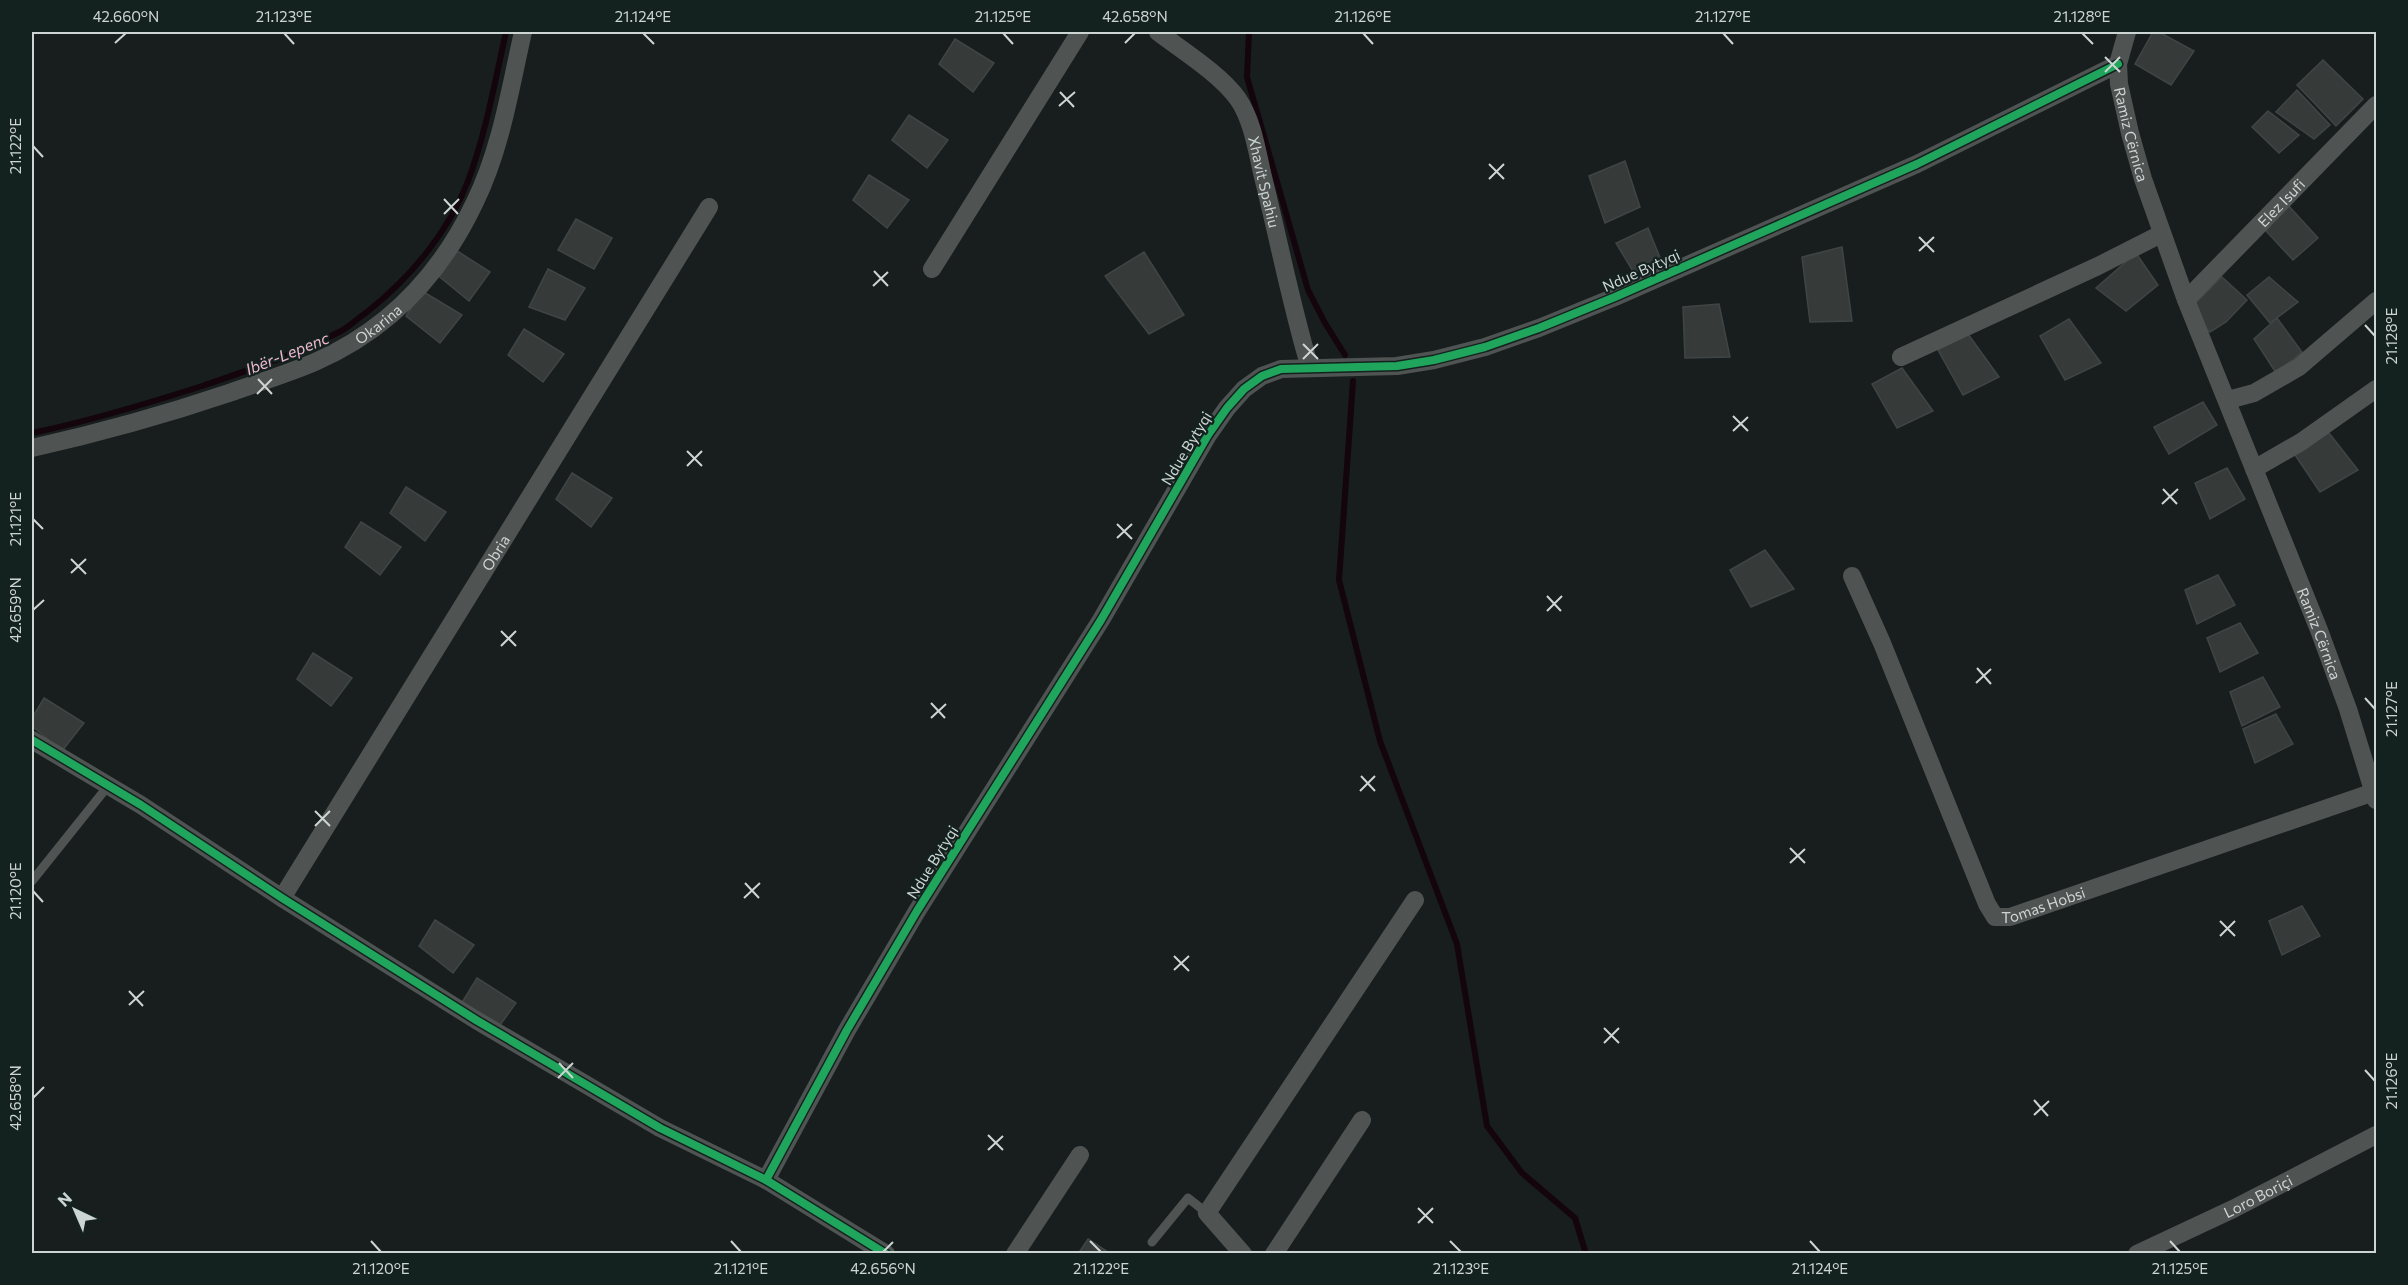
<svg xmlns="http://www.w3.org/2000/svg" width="2408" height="1285" viewBox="0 0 2408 1285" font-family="Commissioner,sans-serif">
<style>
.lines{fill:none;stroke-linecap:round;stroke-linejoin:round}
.stream{stroke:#13050b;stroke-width:6}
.building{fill:#363b3a;stroke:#3f4544;stroke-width:1.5}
.lane{stroke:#4f5453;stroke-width:9}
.street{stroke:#4f5453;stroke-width:18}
.cycleway-casing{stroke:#14221f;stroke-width:11}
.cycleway{stroke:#20a55d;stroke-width:8}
.ticks{fill:none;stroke:#cdd5d3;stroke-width:2}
.labels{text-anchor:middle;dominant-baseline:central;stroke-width:4.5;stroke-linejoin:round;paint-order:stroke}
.street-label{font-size:15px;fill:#cdd5d3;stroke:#14221f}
.water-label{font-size:16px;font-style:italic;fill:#f0b7d1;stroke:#14221f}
.neatline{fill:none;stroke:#cdd5d3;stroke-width:2}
.ticks-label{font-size:15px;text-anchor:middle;fill:#cdd5d3}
</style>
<rect width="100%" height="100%" fill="#181e1d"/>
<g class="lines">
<g class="stream">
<path d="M1249,32L1247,77L1308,290L1325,323L1345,355"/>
<path d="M1353,381L1339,580L1380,741L1457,944L1487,1126L1522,1173L1575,1218L1586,1254"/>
<path d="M32,433C90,421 146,404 202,386C249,370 297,354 341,331C350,326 358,318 367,312C410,278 448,233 468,181C486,133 495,81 506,32"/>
</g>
</g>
<g class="building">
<path d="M2153,32H2159L2194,51L2171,85L2135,64Z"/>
<path d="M955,39L994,63L973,92L939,64Z"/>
<path d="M2323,60L2363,99L2336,126L2297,85Z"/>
<path d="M2297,90L2330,125L2314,139L2276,112Z"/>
<path d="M2268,111L2299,135L2279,153L2252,127Z"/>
<path d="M909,115L948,140L927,168L892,140Z"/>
<path d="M1625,161L1640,207L1605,223L1589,176Z"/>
<path d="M869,175L909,200L887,228L853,200Z"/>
<path d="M2287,204L2318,238L2293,260L2266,231Z"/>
<path d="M576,219L612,238L594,269L558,250Z"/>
<path d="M1648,228L1661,260L1634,273L1616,243Z"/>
<path d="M451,247L490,272L469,301L435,273Z"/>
<path d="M1842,247L1852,321L1810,322L1802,257Z"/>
<path d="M1144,252L1184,315L1149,334L1105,276Z"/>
<path d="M2136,253L2158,285L2126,311L2096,288Z"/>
<path d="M548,269L585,288L565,320L529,307Z"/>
<path d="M2222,277L2247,300L2226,322L2210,332L2187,311Z"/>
<path d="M2269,277L2298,302L2270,323L2247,295Z"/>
<path d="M422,291L462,315L440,343L406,316Z"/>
<path d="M1719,304L1730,357L1685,358L1683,307Z"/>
<path d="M2277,318L2302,352L2276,373L2254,339Z"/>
<path d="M2069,319L2101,363L2065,380L2040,336Z"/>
<path d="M524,329L564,354L543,382L508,355Z"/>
<path d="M1968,334L1999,377L1963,395L1938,350Z"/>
<path d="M1902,368L1933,411L1897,428L1872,384Z"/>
<path d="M2203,402L2217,425L2169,454L2154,427Z"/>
<path d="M2329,433L2358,470L2320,492L2293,452Z"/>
<path d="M2227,468L2245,499L2210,519L2195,483Z"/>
<path d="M572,473L612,498L591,527L556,499Z"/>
<path d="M406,487L446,512L425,541L390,513Z"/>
<path d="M361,522L401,547L380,575L345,547Z"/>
<path d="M1765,550L1794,589L1751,607L1730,570Z"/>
<path d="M2218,575L2235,605L2197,624L2185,590Z"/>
<path d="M2240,623L2258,653L2220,672L2207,638Z"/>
<path d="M313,653L352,678L331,706L297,679Z"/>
<path d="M2263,677L2280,707L2242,726L2230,692Z"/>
<path d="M44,698L84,723L62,751L32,726V718Z"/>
<path d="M2276,714L2293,744L2255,763L2243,729Z"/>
<path d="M2302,906L2320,936L2282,955L2269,921Z"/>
<path d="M435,920L474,945L453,973L419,946Z"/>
<path d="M477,978L516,1003L495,1032L461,1004Z"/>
<path d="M1088,1239L1111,1254H1078Z"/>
</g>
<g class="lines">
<g class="lane">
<path d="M32,881L108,786"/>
<path d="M1152,1242L1188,1198L1207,1213"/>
</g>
<g class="street">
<path id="s1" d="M1158,32C1183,51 1220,74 1238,99C1253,121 1257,152 1263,177C1279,241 1291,305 1310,368"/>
<path id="s2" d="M2127,32L2118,64L2119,84L2130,133L2143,179L2186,300L2319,630L2348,709L2376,800"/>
<path d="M932,269L1080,32"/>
<path id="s3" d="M2186,300L2376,105"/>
<path d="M1901,357L2098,266L2161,234"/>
<path d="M2228,400L2254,393L2299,367L2376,301"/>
<path id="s4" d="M32,448C99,433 164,415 229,393C257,383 287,374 315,362C388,330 441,274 475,202C501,149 510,89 523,32"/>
<path d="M2254,469L2301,442L2376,389"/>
<path id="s5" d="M1852,576L1882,643L1987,904L1995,917H2010L2374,792"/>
<path d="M32,740L141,805L282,898L476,1020L660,1128L766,1180L886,1254"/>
<path id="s6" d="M282,898L709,207"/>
<path d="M766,1180L847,1030L917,911L1101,620L1208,435L1227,408L1244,389L1262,376L1281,369L1397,366L1434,360L1485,347L1539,328L1615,297L1917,164L2118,64"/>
<path d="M1015,1254L1080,1155"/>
<path d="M1243,1254L1207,1213L1415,900"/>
<path d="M1274,1254L1362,1120"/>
<path id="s7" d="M2137,1254L2233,1209L2376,1135"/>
</g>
<defs>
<g id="cycleway">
<path d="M32,740L141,805L282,898L476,1020L660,1128L766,1180L886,1254"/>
<path d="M766,1180L847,1030L917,911L1101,620L1208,435L1227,408L1244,389L1262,376L1281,369L1397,366L1434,360L1485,347L1539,328L1615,297L1917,164L2118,64"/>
</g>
</defs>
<use href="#cycleway" class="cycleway-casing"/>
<use href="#cycleway" class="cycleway"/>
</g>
<path class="ticks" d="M284,33L294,44M643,33L654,44M1003,33L1013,44M1363,33L1373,44M1723,33L1733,44M2082,33L2093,44M115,43L126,33M1125,43L1135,33M2105,57L2120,72M2105,72L2120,57M1060,92L1074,107M1059,106L1075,92M33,146L43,157M1489,164L1504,179M1489,179L1504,164M444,199L458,214M444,214L459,199M1919,237L1934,252M1919,251L1934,237M874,271L888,286M873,286L888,272M2365,325L2375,336M1303,344L1318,359M1303,359L1318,344M258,379L272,394M257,394L272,379M1733,416L1748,431M1733,431L1748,417M687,451L702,466M687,466L702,451M2163,489L2177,504M2162,504L2178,489M33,519L43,529M1117,524L1132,539M1117,538L1132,524M71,559L86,574M71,573L86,559M1547,596L1561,611M33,610L44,600M1547,611L1562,596M501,631L516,646M501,646L516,631M1977,668L1991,684M1976,683L1991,669M2365,698L2375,709M931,703L945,718M931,718L946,704M1361,776L1375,791M1360,791L1375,776M315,811L330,826M315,826L330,811M1790,848L1805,863M1790,863L1805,849M745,883L759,898M33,891L43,902M744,898L760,883M2220,921L2235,936M2220,936L2235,921M1174,956L1189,971M1174,970L1189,956M129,991L143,1006M129,1005L144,991M1604,1028L1619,1043M1604,1043L1619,1028M559,1063L573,1078M2365,1070L2375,1081M558,1078L573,1063M33,1098L44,1087M2034,1100L2048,1116M2034,1115L2049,1101M988,1135L1003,1150M988,1150L1003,1136M1418,1208L1433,1223M1418,1223L1433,1208M371,1241L381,1252M731,1241L741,1252M1090,1241L1101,1252M1450,1241L1461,1252M1810,1241L1820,1252M2170,1241L2180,1252M883,1252L893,1242"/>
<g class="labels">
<g class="street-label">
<text stroke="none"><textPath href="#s2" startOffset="105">Ramiz Cërnica</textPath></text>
<text stroke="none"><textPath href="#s1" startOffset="192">Xhavit Spahiu</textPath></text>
<text stroke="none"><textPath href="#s3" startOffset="136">Elez Isufi</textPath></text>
<text transform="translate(1641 270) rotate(-24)">Ndue Bytyqi</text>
<text stroke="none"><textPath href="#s4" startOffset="370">Okarina</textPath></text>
<text transform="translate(1186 448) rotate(-59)">Ndue Bytyqi</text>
<text stroke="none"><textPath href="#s6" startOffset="406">Obria</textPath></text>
<text stroke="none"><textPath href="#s2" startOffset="639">Ramiz Cërnica</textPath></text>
<text transform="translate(932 862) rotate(-58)">Ndue Bytyqi</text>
<text stroke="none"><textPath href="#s5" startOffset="420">Tomas Hobsi</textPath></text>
<text stroke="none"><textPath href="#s7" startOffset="134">Loro Boriçi</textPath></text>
</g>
<g class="water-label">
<text transform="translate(287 353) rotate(-22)">Ibër-Lepenc</text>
</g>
</g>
<rect width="2408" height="1285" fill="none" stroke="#14221f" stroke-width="66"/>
<g transform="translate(75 1210) rotate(316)" stroke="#14221f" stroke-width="4.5" paint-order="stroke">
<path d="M0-4.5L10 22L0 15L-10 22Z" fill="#cdd5d3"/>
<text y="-9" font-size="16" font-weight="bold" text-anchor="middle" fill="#cdd5d3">N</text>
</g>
<rect x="33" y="33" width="2342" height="1219" class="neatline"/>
<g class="ticks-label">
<text x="126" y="22">42.660°N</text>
<text x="284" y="22">21.123°E</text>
<text x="643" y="22">21.124°E</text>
<text x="1003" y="22">21.125°E</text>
<text x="1135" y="22">42.658°N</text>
<text x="1363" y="22">21.126°E</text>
<text x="1723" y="22">21.127°E</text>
<text x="2082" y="22">21.128°E</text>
<text transform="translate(16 146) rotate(-90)" y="5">21.122°E</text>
<text transform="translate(2392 336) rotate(-90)" y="5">21.128°E</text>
<text transform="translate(16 519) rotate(-90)" y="5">21.121°E</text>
<text transform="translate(16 610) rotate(-90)" y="5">42.659°N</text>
<text transform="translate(2392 709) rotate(-90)" y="5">21.127°E</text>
<text transform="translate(16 891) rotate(-90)" y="5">21.120°E</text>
<text transform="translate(2392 1081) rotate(-90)" y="5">21.126°E</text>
<text transform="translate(16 1098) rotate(-90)" y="5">42.658°N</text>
<text x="381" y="1274">21.120°E</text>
<text x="741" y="1274">21.121°E</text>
<text x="883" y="1274">42.656°N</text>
<text x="1101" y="1274">21.122°E</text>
<text x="1461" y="1274">21.123°E</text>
<text x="1820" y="1274">21.124°E</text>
<text x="2180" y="1274">21.125°E</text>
</g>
</svg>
